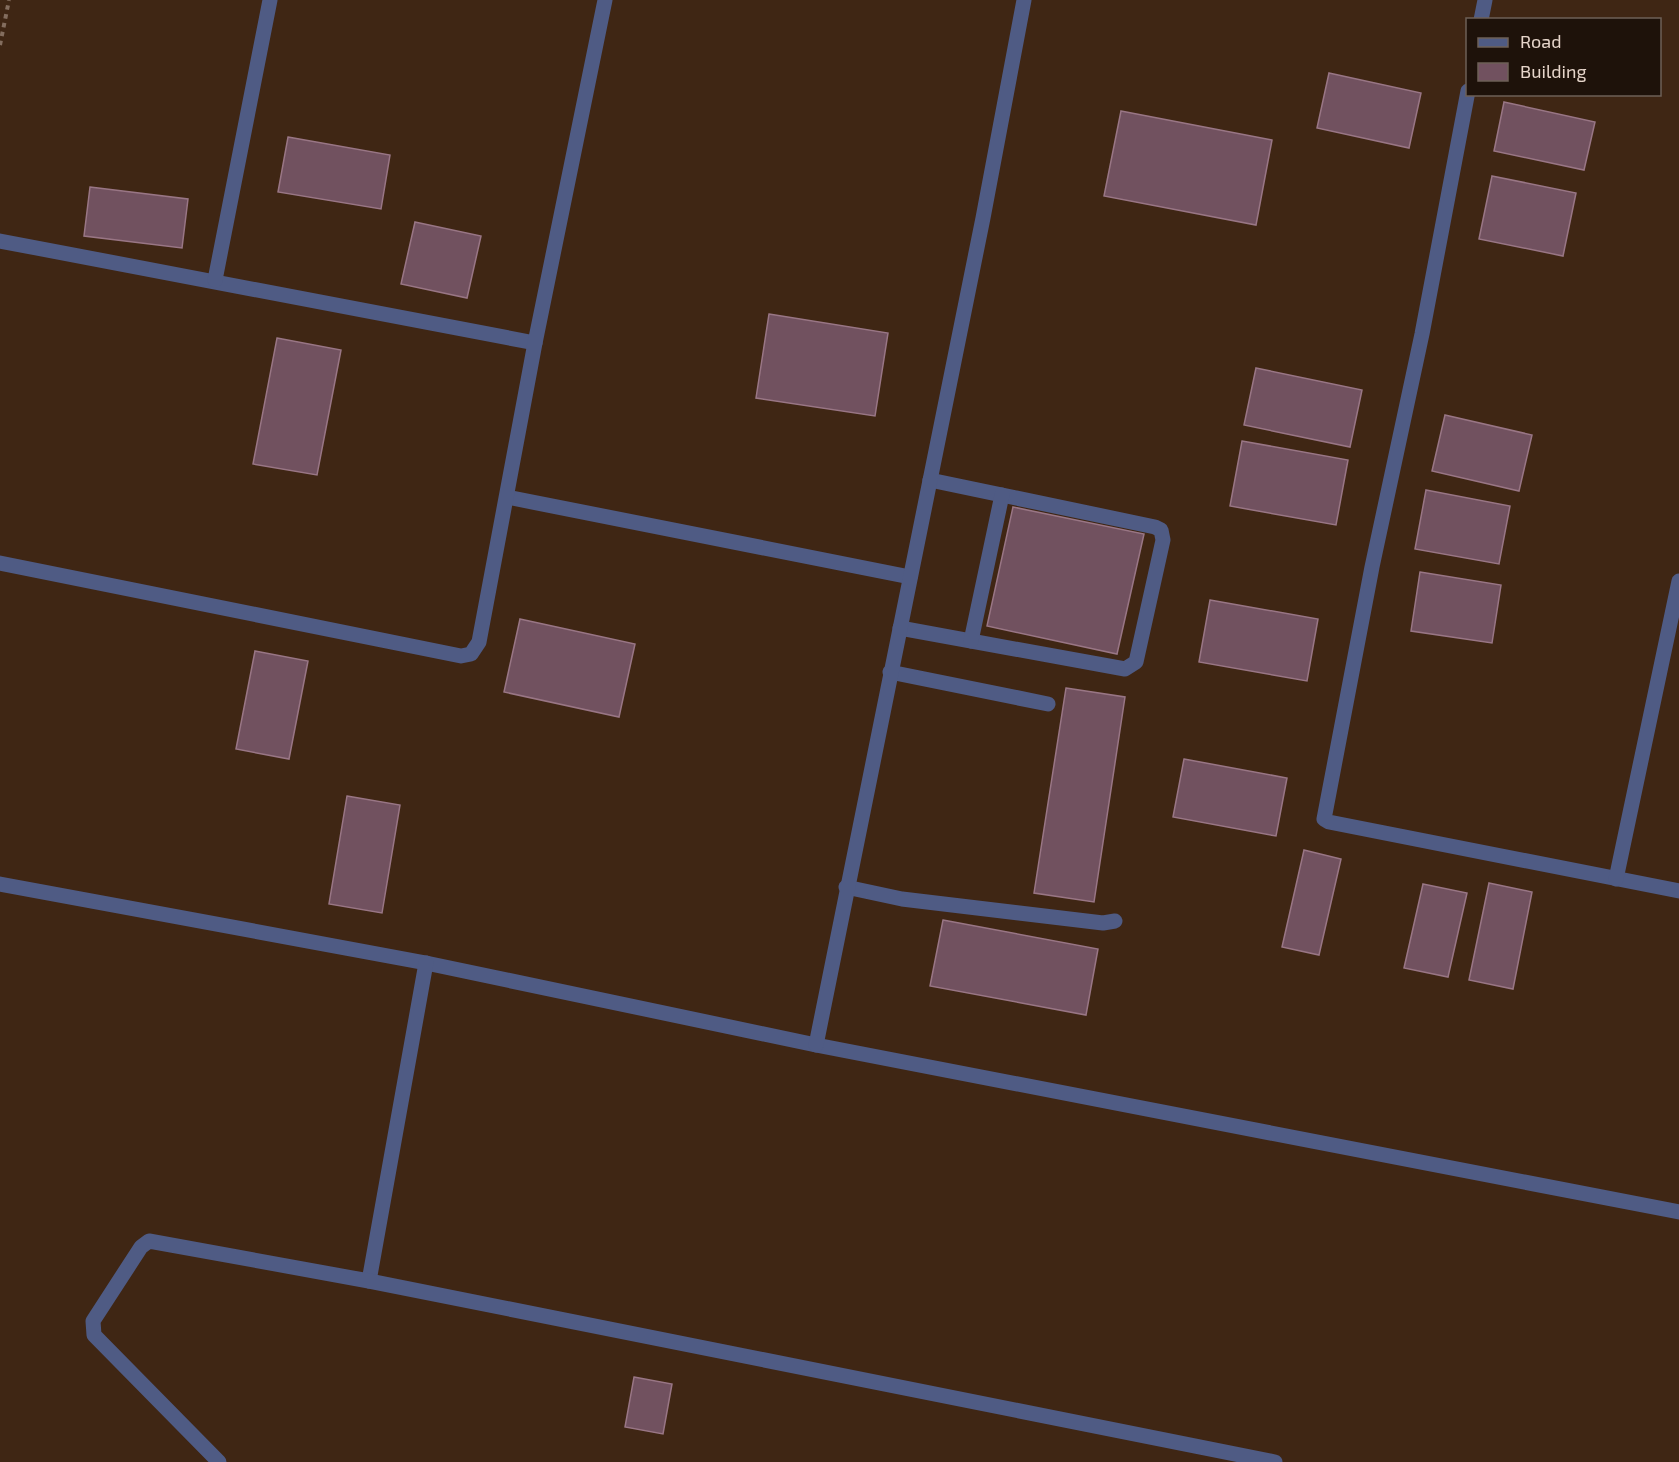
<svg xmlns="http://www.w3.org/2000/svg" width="1679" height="1462" viewBox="0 0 1679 1462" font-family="'Exo 2',sans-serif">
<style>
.building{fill:#71515f;stroke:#997685;stroke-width:1.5}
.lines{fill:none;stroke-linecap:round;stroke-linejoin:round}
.path{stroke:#836d5e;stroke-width:4;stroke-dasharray:4.5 4.5;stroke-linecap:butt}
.minor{stroke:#4f5b84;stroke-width:15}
</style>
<rect width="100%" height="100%" fill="#3f2614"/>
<g class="building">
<path d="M1329,73L1421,93L1409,148L1317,128Z"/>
<path d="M1504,102L1595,122L1584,170L1494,151Z"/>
<path d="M1121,111L1272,140L1256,225L1104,196Z"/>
<path d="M288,137L390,155L381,209L278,192Z"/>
<path d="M1492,176L1576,193L1563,256L1479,239Z"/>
<path d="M90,187L188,199L182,248L84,236Z"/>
<path d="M415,222L481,236L467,298L401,284Z"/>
<path d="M769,314L888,333L875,416L756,398Z"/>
<path d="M277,338L341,350L317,475L253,464Z"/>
<path d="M1256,368L1362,390L1350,447L1244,425Z"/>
<path d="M1445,415L1532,435L1519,491L1432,471Z"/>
<path d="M1242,441L1348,460L1336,525L1230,506Z"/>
<path d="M1426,490L1510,506L1499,564L1415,549Z"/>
<path d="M1013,507L1144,534L1117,654L987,626Z"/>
<path d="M1420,572L1501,585L1492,643L1411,631Z"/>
<path d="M1210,600L1318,619L1307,681L1199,662Z"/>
<path d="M520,619L635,644L619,717L504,692Z"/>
<path d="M255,651L308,661L289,759L236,749Z"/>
<path d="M1066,688L1125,697L1094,902L1034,893Z"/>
<path d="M1184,759L1287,778L1276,836L1173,817Z"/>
<path d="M347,796L400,805L382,913L329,904Z"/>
<path d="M1304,850L1341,859L1319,955L1282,947Z"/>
<path d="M1489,883L1532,892L1513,989L1469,980Z"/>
<path d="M1423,884L1467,893L1448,977L1404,968Z"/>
<path d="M943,920L1098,949L1086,1015L930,986Z"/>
<path d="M634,1377L672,1384L663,1434L625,1427Z"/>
</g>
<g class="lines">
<path class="path" d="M0,45L9,0"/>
<g class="minor">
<path d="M1481,20L1485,0"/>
<path d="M1468,91L1422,334L1372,567L1324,819L1329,822L1679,891"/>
<path d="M0,241L535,343"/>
<path d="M215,280L270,0"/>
<path d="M507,497L910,577"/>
<path d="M0,563L461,656L471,654L479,642L535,343L605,0"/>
<path d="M900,628L1125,669L1136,662L1163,540L1161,530L1155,527L930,480"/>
<path d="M971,641L1002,495"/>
<path d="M890,672L1048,704"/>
<path d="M1616,879L1679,581"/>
<path d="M0,884L426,963L816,1045L1679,1212"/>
<path d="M846,887L902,899L1103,923L1115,921"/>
<path d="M816,1045L983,218L1024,0"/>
<path d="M369,1281L426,963"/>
<path d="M219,1462L94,1335L93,1321L141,1247L149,1241L369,1281L1275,1462"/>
</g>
</g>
<rect x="1466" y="18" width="195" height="78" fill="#1e120a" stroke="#6e6057" stroke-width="1.5"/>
<rect x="1478" y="38" width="30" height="9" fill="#4f5b84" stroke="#6e6057" stroke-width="1.5"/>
<text x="1520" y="48" font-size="18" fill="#e7d6cb">Road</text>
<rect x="1478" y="63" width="30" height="18" fill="#71515f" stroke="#6e6057" stroke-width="1.5"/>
<text x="1520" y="78" font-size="18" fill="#e7d6cb">Building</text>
</svg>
